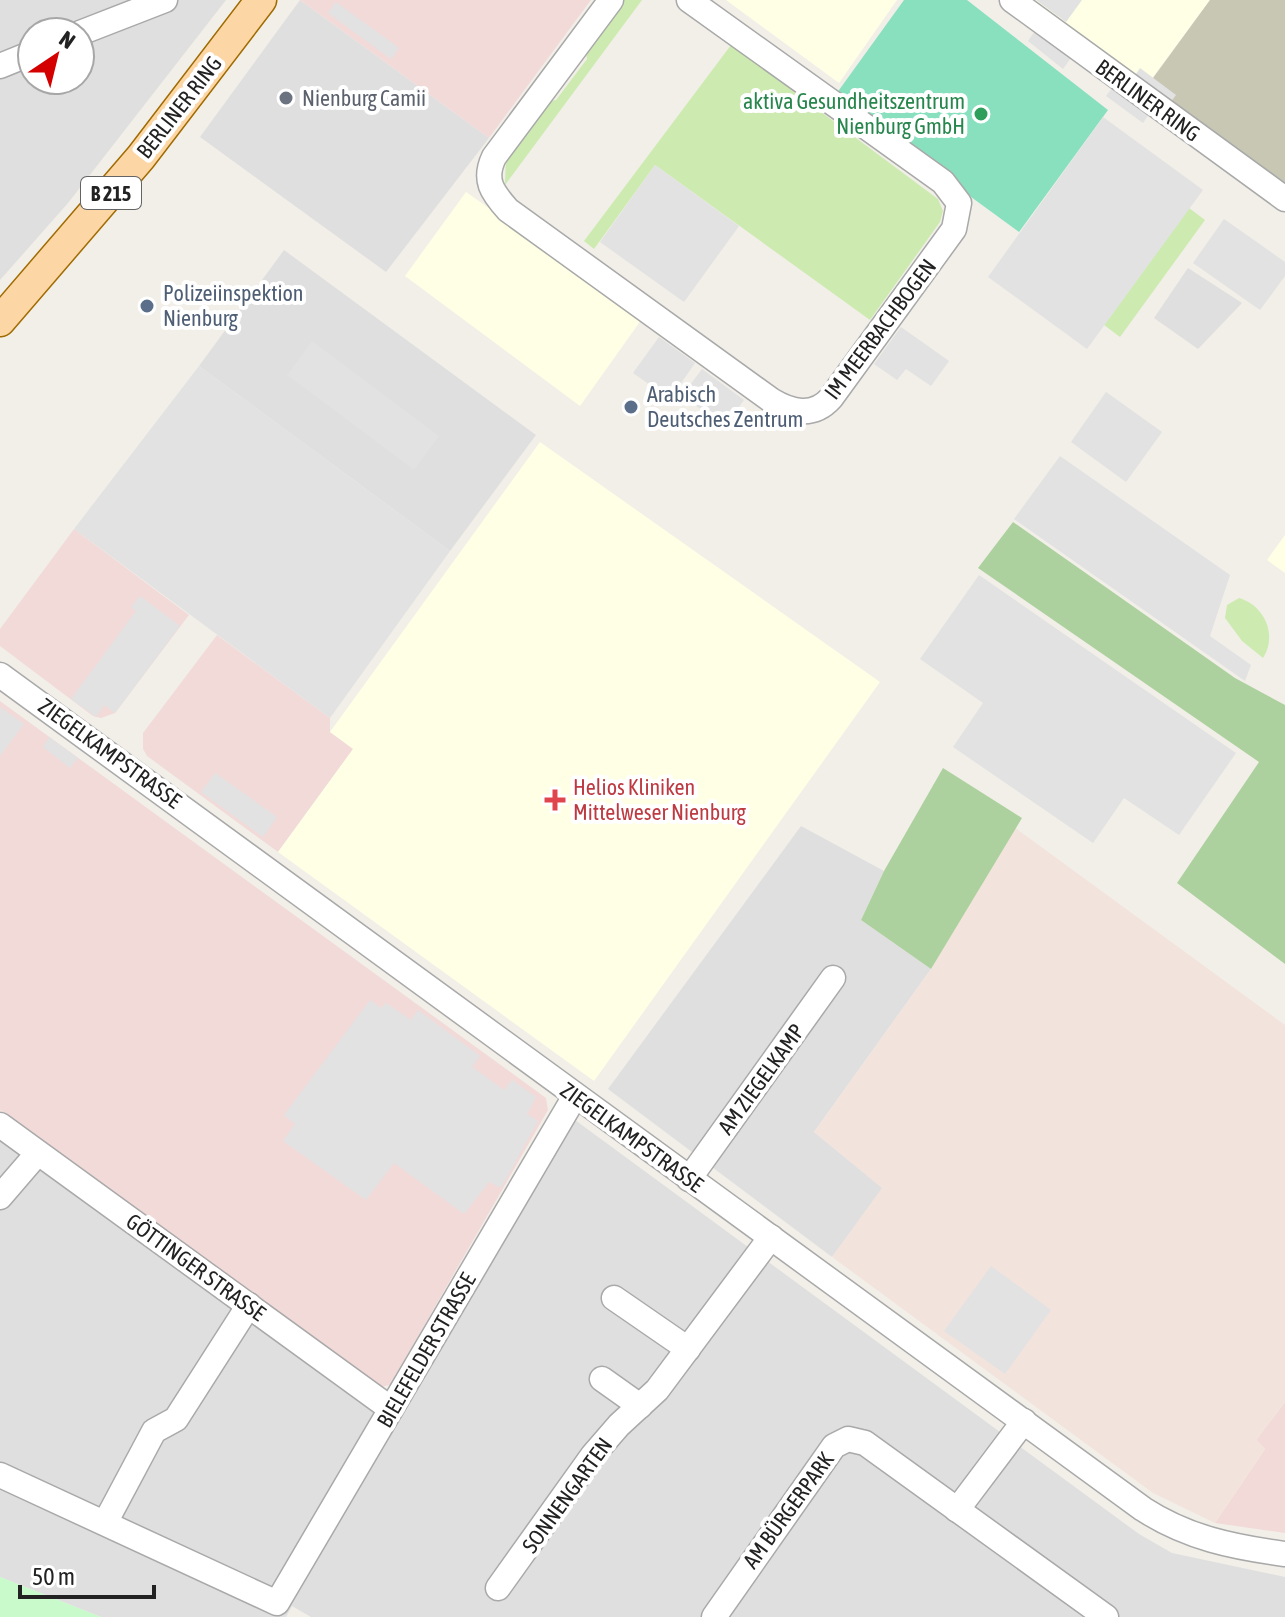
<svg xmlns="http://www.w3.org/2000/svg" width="1285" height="1617" viewBox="0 0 1285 1617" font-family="'Asap Condensed',sans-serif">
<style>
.residential{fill:#e0dfdf;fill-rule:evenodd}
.commercial{fill:#f2dad9}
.education{fill:#ffffe5}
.military{fill:#f3e3dd}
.construction{fill:#c7c7b4}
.grass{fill:#cdebb0}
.forest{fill:#add19e}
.park{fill:#c8facc}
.pitch{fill:#88e0be}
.parking{fill:#e2e2e2}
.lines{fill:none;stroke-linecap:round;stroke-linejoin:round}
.minor-casing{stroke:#a9a9a9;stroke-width:27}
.major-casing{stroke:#a06b00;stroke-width:33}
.minor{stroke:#fff;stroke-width:24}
.major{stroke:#fcd6a4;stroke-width:30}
.worship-dot{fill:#6b7280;stroke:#fff;stroke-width:3}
.leisure-dot{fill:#2e9e5b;stroke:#fff;stroke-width:3}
.service-dot{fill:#5c6f8a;stroke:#fff;stroke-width:3}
.health-dot{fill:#e0444e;stroke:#fff;stroke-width:3}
.labels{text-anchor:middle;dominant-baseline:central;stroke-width:8;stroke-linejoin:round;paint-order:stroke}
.shield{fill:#fff;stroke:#646464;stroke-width:2}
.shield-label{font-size:20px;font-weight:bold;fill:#222}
.worship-label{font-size:22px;fill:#5b616d;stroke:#fff;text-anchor:start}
.street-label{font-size:22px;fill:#222;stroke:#fff}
.leisure-label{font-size:22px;fill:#27864d;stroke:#fff;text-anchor:end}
.service-label{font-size:22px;fill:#4e5e75;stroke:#fff;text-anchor:start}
.health-label{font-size:22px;fill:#be3a42;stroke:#fff;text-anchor:start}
</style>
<rect width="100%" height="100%" fill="#f2efe9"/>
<g class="residential">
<path d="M0,0H226L68,203L0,280ZM32,32H80V80H32Z"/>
<path d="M300,0L489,138L386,272L200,137Z"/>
<path d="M284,250L536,435L450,551L199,366Z"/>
<path d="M1188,268L1242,303L1198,349L1154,318Z"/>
<path d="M801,826L884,871L861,920L931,969L814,1132L883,1188L832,1257L608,1089Z"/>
<path d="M575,1120L1139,1534L1172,1553L1285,1577V1617H311L292,1606L286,1617H101L0,1577V1140L392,1424L566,1122Z"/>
</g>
<g class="commercial">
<path d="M300,0H591L489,138Z"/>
<path d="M74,529L189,615L115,713L101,718L93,716L0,646V629Z"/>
<path d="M217,635L330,718V732L354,748L278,852L147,756L143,749V733Z"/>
<path d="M0,701L546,1098L548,1110L390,1385L376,1388L0,1110Z"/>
<path d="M1285,1402V1533L1215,1523L1265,1449L1256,1440Z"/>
</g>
<g class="education">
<path d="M726,0H897L839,83Z"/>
<path d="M1012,0H1210L1153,77L1168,106Z"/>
<path d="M466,192L644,316L580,406L405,276Z"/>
<path d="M540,442L880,682L594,1081L278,852L353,749L330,732Z"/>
<path d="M1285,535V573L1267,560Z"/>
</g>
<path class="military" d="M1014,827L1285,1025V1402L1256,1440L1265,1449L1215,1523L1153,1493L832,1257L882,1188L814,1132L931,969Z"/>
<path class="construction" d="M1210,0H1285V190L1168,106L1153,78Z"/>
<g class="grass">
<path d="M622,0H642L505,185L506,156L546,102L556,100L587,59L585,48Z"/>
<path d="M731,45L938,199L943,211L940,222L870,320L655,165L594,249L584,241Z"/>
<path d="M1189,208L1205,220L1120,337L1104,325Z"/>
<path d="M1239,598C1264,605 1278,635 1263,658L1242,641L1225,618L1227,605Z"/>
</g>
<g class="forest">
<path d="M1013,522L1235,678L1285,705V964L1177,883L1259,762L978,568Z"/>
<path d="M943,768L1022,818L931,969L861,920L884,871Z"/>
</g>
<path class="park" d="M0,1577L101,1617H0Z"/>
<path class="pitch" d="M904,0H967L1108,110L1019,232L834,97Z"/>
<g class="parking">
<path d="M1036,0H1082L1066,22Z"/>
<path d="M336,2L399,48L391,59L328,13Z"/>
<path d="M1037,28L1073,55L1063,69L1028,41Z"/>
<path d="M1140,68L1176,95L1168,106L1132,80Z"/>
<path d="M1115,84L1151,111L1143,123L1106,96Z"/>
<path d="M1103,117L1203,190L1087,349L988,277Z"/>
<path d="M655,165L739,226L684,302L600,242Z"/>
<path d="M1224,219L1285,262V276L1260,310L1193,263Z"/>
<path d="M901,327L949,361L931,386L906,369L897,380L874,364Z"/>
<path d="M659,337L695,363L670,399L633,373Z"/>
<path d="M312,341L439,436L414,470L287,375Z"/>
<path d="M199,366L450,551L330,718L74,529Z"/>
<path d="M702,369L744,400L725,426L682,396Z"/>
<path d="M1106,392L1162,432L1126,482L1071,442Z"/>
<path d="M1060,456L1230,575L1210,636L1251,665L1245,681L1014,519Z"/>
<path d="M979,575L1236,753L1179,835L1124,798L1093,843L953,747L983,703L920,659Z"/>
<path d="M140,596L180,626L115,713L104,705L96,717L71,699L136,611L131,607Z"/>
<path d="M0,707L24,724L0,756Z"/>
<path d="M49,737L78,758L70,768L43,747Z"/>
<path d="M215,773L277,817L263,837L201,792Z"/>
<path d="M370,1000L381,1008L386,1003L411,1020L418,1010L480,1056L472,1067L504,1090L512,1080L536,1097L527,1114L538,1121L501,1188L489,1182L464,1214L394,1163L366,1200L283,1141L295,1124L284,1115Z"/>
<path d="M991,1266L1051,1310L1005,1374L944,1331Z"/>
</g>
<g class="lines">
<defs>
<g id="minor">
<path d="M611,0L494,157C483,180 492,192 508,210L771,400C791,412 813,418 831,398L954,229L959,203L943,182L689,0"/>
<path d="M1012,0L1285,199"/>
<path d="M80,33L165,0"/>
<path d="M0,66L32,53"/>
<path d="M0,675L1143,1509C1188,1538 1233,1547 1285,1554"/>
<path d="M0,1125L391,1409"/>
<path d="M689,1179L833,978"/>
<path d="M0,1197L37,1154"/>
<path d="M614,1298L688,1349"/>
<path d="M602,1379L640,1406"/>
<path d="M0,1475L277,1603L575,1096"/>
<path d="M957,1510L1024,1421"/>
<path d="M105,1523L154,1431L176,1419L249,1305"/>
<path d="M498,1588L593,1455L619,1425L657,1390L771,1237"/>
<path d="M714,1617L834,1446L848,1439L865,1443L1106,1617"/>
</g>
<path id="major" d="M0,321L141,157L261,0"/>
</defs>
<use href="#minor" class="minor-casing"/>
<use href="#major" class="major-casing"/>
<use href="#minor" class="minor"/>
<use href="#major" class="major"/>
</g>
<circle class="worship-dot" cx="286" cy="98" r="8"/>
<circle class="leisure-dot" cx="981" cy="114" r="8"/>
<g class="service-dot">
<circle cx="147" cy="306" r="8"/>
<circle cx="631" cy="407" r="8"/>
</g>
<path class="health-dot" d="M551 788h8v8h8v8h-8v8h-8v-8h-8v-8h8z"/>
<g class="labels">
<rect class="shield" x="81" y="177" width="60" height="32" rx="6"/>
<g class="shield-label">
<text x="111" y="193">B 215</text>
</g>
<g class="worship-label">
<text x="302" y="98">Nienburg Camii</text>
</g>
<g class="street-label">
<text transform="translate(1148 100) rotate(36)">BERLINER RING</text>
<text transform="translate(179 107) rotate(-52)">BERLINER RING</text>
<text transform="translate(880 329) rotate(-53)">IM MEERBACHBOGEN</text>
<text transform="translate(110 753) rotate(36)">ZIEGELKAMPSTRASSE</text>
<text transform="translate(761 1079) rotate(-54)">AM ZIEGELKAMP</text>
<text transform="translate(632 1137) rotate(36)">ZIEGELKAMPSTRASSE</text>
<text transform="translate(196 1267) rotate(36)">GÖTTINGER STRASSE</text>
<text transform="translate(426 1350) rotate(-60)">BIELEFELDER STRASSE</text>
<text transform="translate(567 1495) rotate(-54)">SONNENGARTEN</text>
<text transform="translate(788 1510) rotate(-54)">AM BÜRGERPARK</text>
</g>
<g class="leisure-label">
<text x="965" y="101">aktiva Gesundheitszentrum<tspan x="965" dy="25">Nienburg GmbH</tspan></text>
</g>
<g class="service-label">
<text x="163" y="293">Polizeiinspektion<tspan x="163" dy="25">Nienburg</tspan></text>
<text x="647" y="394">Arabisch<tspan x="647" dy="25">Deutsches Zentrum</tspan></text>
</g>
<g class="health-label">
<text x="573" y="787">Helios Kliniken<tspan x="573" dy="25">Mittelweser Nienburg</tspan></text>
</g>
</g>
<g transform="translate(56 56) rotate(35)"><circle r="38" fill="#ffffff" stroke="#a7a7a7" stroke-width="2"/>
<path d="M0-6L14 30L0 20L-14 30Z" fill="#d40000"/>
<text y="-12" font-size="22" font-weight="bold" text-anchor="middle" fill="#222222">N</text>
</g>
<path d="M20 1585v12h134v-12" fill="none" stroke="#222222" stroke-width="4"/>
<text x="32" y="1585" font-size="24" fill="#222222" stroke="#ffffff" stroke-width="6" paint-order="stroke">50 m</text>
</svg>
